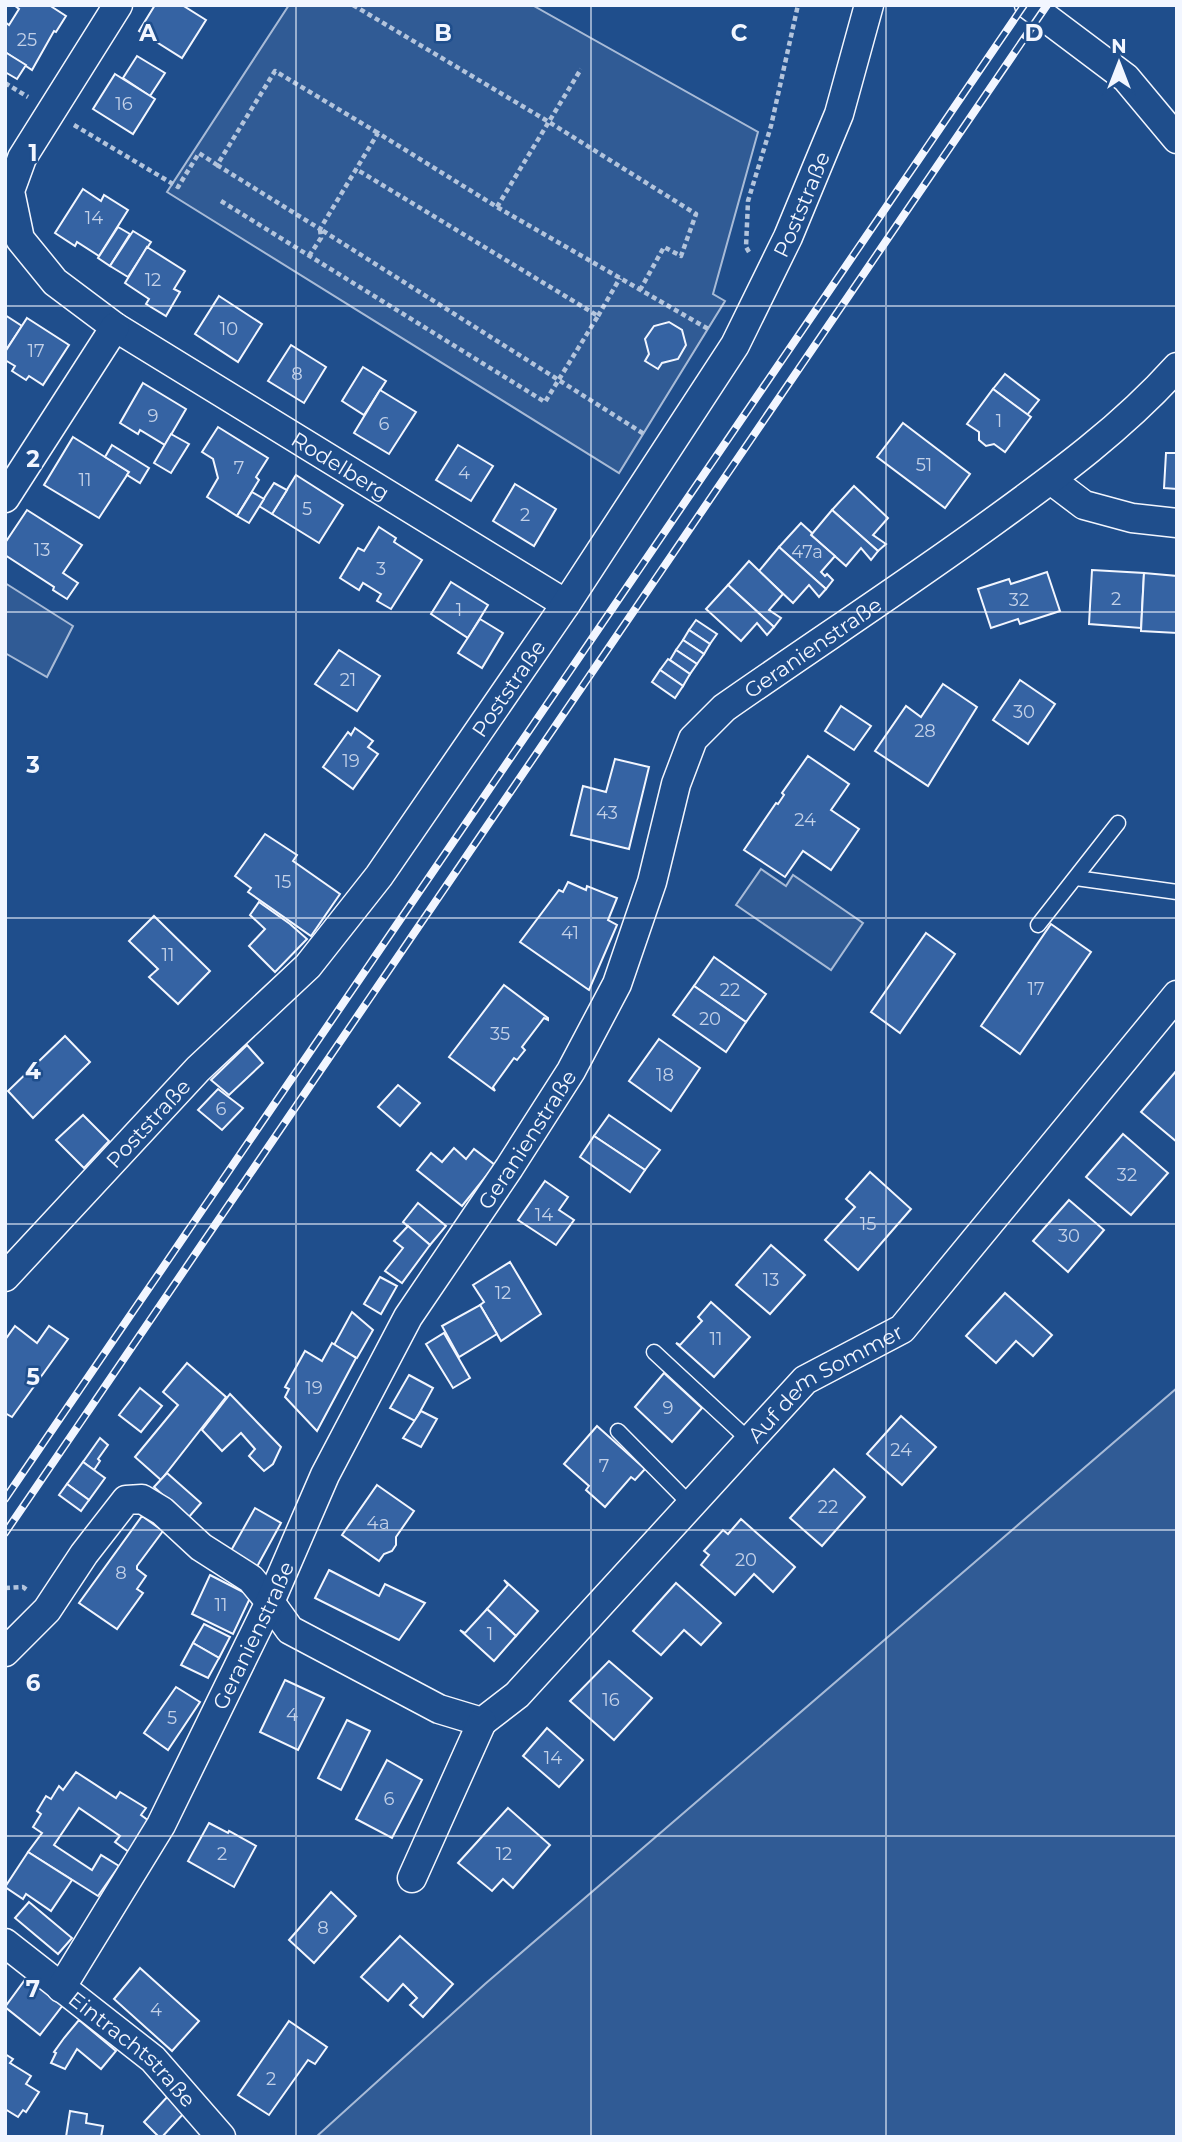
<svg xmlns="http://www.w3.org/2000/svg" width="1182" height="2142" viewBox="0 0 1182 2142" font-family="Montserrat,sans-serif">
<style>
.built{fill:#305b95;stroke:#a8bbd7;stroke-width:2}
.building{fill:#3563a3;stroke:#f2f6ff;stroke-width:2}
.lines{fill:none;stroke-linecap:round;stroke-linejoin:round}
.service-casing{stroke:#f2f6ff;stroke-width:17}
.minor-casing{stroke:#f2f6ff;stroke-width:31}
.path{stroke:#b3c4dc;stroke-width:4.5;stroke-dasharray:5 3.5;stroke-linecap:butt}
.service{stroke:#1f4e8c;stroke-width:14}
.minor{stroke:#1f4e8c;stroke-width:28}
.rail-casing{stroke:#f2f6ff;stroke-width:8}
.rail{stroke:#1f4e8c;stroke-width:5;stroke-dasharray:16;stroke-linecap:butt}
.grid{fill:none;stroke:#f2f6ff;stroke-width:2;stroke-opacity:0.55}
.labels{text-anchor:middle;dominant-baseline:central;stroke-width:5;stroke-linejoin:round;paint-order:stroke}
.number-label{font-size:18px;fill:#c3d1e8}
.street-label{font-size:21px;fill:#f2f6ff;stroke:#1f4e8c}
.grid-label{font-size:23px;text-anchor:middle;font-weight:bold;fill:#f2f6ff;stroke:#1f4e8c;stroke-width:5;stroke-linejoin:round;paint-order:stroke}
</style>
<rect width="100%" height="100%" fill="#1f4e8c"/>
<g class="built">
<path d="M289,5H532L758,132L713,294L725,301L619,473L167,192Z"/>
<path d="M5,583L73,626L47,677L5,653Z"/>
<path d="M761,869L786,886L793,875L863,923L831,970L736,905Z"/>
<path d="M1177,1388V2137H316L485,1984Z"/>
</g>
<g class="building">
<path d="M14,5H49L66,16L56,32L54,31L32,70L5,52V22L9,25L19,9Z"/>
<path d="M155,5H182L206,20L182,58L139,31Z"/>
<path d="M5,52L26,65L17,79L5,72Z"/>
<path d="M137,56L165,73L150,96L123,78Z"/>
<path d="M115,74L155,99L133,134L93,109Z"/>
<path d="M83,189L101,201L104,195L128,210L99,256L77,242L75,246L55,233Z"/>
<path d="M118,227L130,234L110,266L98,258Z"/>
<path d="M133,231L151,242L128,277L110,266Z"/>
<path d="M147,247L185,271L174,289L180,292L166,316L146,304L149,299L125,283Z"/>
<path d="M219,296L262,324L238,362L195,334Z"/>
<path d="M5,315L22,326L6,350L5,349Z"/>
<path d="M27,318L69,345L43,385L29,376L26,380L12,371L15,366L5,360V352Z"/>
<path d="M669,322L682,330L686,345L678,359L662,363L658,369L645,361L649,354L645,339L654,326Z"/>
<path d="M291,345L326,367L304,403L268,381Z"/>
<path d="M363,367L386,381L364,415L342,401Z"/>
<path d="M1005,374L1039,400L1027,415L993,389Z"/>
<path d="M143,383L186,409L165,445L140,430L138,434L120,423Z"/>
<path d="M993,389L1031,417L1005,452L994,444L986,446L979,440V432L967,424Z"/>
<path d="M380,390L416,412L389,454L354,433Z"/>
<path d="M903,423L970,474L945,508L877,457Z"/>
<path d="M218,427L268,458L256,477L259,480L237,516L207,497L218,478L213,459L202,452Z"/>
<path d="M171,434L189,444L171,473L154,463Z"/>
<path d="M73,437L129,472L99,518L44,485Z"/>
<path d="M112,445L149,468L140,483L127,475L129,472L105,457Z"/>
<path d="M458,445L493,466L471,501L436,480Z"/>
<path d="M1166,453H1177V489L1164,488Z"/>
<path d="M296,475L343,505L319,543L272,514Z"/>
<path d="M274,483L287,490L272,514L259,506Z"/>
<path d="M515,484L556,509L534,546L493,521Z"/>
<path d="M854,486L888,518L873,535L886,544L878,551L832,510Z"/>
<path d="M252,492L264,499L249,523L237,516Z"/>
<path d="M27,510L82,545L63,573L78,583L67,599L53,590L54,587L5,555V543Z"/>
<path d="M832,510L878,551L871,560L861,548L846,566L811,535Z"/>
<path d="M801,523L812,533L811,535L835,556L821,572L825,576L827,574L833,580L826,589L779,547Z"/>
<path d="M379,527L396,538L394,542L422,560L391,609L377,601L381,594L363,583L359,590L340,578L358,548L364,551Z"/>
<path d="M779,547L826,589L819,597L809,585L793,603L759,571Z"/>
<path d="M749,561L783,594L769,610L781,618L774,627L728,585Z"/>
<path d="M1092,570L1144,573L1141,628L1089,624Z"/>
<path d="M1047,572L1060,611L1020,624L1018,619L991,628L978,589L1009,579L1011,584Z"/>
<path d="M1144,573L1177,576V633L1141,631Z"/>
<path d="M451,582L488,605L468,638L431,614Z"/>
<path d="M728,585L774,627L767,635L757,623L741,641L706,609Z"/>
<path d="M480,619L503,633L482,668L458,653Z"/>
<path d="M696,620L717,634L710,644L689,630Z"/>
<path d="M689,630L710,644L704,654L683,640Z"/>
<path d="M683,640L704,654L697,664L676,650Z"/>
<path d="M339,650L380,676L357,711L315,684Z"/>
<path d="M676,650L697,664L690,674L670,660Z"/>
<path d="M668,659L690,674L683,686L660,670Z"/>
<path d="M660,670L683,686L675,698L652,682Z"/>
<path d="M1020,680L1055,704L1028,744L993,720Z"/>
<path d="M943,684L977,707L928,786L875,751L906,706L921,717Z"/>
<path d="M841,706L871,726L854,750L825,731Z"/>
<path d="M355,728L373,741L368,747L378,754L353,789L323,767L348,732L351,735Z"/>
<path d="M808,756L849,784L831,810L859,829L831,870L803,851L785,877L744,850L776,803L778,804L784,795L782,793Z"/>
<path d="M615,759L649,767L629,849L571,835L583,786L606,792Z"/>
<path d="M265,834L297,855L293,861L340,894L311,936L248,892L251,888L235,876Z"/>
<path d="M568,882L586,890L587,886L617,898L608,920L617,925L589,990L520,942L559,890L563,892Z"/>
<path d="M259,902L290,924L307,939L275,972L249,946L265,929L250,915Z"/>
<path d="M154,916L210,971L178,1004L149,977L158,969L129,941Z"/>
<path d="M1051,924L1091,952L1020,1054L981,1026Z"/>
<path d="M926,933L955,954L900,1033L871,1012Z"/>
<path d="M714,957L766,994L746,1022L694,986Z"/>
<path d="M504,985L548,1018V1020L544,1018L522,1047L525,1050L517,1060L514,1058L493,1087L495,1091L449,1057Z"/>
<path d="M694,986L746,1022L726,1052L673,1015Z"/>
<path d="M65,1036L90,1062L33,1118L8,1091Z"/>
<path d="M659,1039L700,1068L671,1111L629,1081Z"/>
<path d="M247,1045L263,1063L229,1095L211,1080Z"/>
<path d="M1177,1070V1142L1141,1112Z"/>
<path d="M398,1085L420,1103L400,1126L378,1107Z"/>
<path d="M218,1089L243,1108L222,1130L198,1110Z"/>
<path d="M83,1115L109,1141L84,1168L56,1140Z"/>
<path d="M609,1115L660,1150L645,1170L594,1136Z"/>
<path d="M1123,1134L1168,1173L1131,1215L1086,1177Z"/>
<path d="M594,1136L645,1170L630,1192L580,1157Z"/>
<path d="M454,1148L466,1159L474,1149L495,1165L462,1206L417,1170L431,1153L442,1162Z"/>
<path d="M870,1172L911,1209L858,1270L825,1240L855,1207L846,1199Z"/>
<path d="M545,1181L568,1197L559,1210L574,1220L556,1245L518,1220Z"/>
<path d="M1069,1200L1104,1230L1068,1272L1033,1241Z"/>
<path d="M418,1203L446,1226L430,1245L403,1222Z"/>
<path d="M408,1226L430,1245L402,1283L385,1271L403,1248L394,1241Z"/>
<path d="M771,1245L805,1275L770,1314L736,1285Z"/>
<path d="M510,1262L541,1314L501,1341L480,1305L484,1302L473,1285Z"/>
<path d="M380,1277L397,1286L381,1314L364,1304Z"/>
<path d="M1005,1293L1052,1335L1033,1356L1016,1341L996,1363L966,1336Z"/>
<path d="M711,1302L750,1337L714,1377L676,1343L680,1345L702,1321L698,1317Z"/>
<path d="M480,1305L497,1334L459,1357L442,1326Z"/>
<path d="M352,1312L373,1330L357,1358L334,1345Z"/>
<path d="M15,1326L37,1343L49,1326L68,1339L12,1417L5,1413V1340Z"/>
<path d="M444,1333L470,1378L453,1388L426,1344Z"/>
<path d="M332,1343L356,1358L317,1431L285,1397L289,1389L285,1387L305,1351L322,1361Z"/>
<path d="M187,1363L226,1397L161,1480L135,1457L178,1405L163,1392Z"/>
<path d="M664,1373L702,1408L672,1442L635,1407Z"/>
<path d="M409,1375L433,1388L415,1421L390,1408Z"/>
<path d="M140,1388L162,1406L141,1432L119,1415Z"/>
<path d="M230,1394L281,1447L273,1464L264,1471L249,1456L255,1449L241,1433L222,1451L202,1430Z"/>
<path d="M421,1411L437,1419L421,1447L403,1438Z"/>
<path d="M901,1416L936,1447L902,1485L867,1454Z"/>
<path d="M597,1426L645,1469L635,1480L631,1477L605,1507L586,1490L589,1486L564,1464Z"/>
<path d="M100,1438L108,1445L98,1459L100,1461L94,1470L83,1462Z"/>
<path d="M83,1462L105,1478L89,1500L67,1484Z"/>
<path d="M834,1469L865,1497L822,1546L790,1518Z"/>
<path d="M167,1473L201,1503L188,1518L154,1487Z"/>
<path d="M67,1484L89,1500L81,1511L59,1495Z"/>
<path d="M377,1485L414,1511L396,1537V1545L392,1551L384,1554L379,1561L342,1535Z"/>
<path d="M255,1508L281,1523L254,1572L228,1556Z"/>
<path d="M142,1516L163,1531L137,1566V1569L146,1576L137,1589L143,1593L117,1629L79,1603Z"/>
<path d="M741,1519L795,1567L773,1592L754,1574L735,1595L701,1565L709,1555L704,1551L723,1530L728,1534Z"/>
<path d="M329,1570L379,1596L385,1584L425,1603L399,1640L315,1598Z"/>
<path d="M210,1575L251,1596L233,1634L192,1614Z"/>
<path d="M504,1580L538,1611L516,1636L487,1609L508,1585Z"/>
<path d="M676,1583L721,1623L701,1645L684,1630L661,1655L633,1631Z"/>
<path d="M487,1609L516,1636L494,1661L460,1630L465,1633Z"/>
<path d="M204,1624L230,1637L219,1658L193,1643Z"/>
<path d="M193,1643L219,1658L208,1678L181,1665Z"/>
<path d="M609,1661L652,1698L614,1740L570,1701Z"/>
<path d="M285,1680L324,1698L298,1750L260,1732Z"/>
<path d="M176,1687L200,1702L168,1750L144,1733Z"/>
<path d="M347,1720L370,1731L341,1790L318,1778Z"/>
<path d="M547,1728L583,1760L559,1787L523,1756Z"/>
<path d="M387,1760L422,1780L392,1838L356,1819Z"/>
<path d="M76,1772L116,1798L120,1792L146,1808L141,1815L149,1821L129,1852L115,1842L120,1836L79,1808L54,1845L92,1870L101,1855L119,1866L98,1896L28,1852L42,1833L33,1827L41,1814L37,1811L46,1796L51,1799L59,1786L63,1790Z"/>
<path d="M508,1808L550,1845L513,1888L503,1879L492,1891L458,1863Z"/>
<path d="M209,1823L228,1833L229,1831L256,1846L234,1887L188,1861Z"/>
<path d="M28,1852L72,1880L51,1911L26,1894L23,1899L5,1887Z"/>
<path d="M331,1892L356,1916L314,1963L289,1940Z"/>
<path d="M29,1902L72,1938L58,1954L15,1918Z"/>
<path d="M400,1936L453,1984L423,2017L410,2005L417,1998L403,1984L388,2001L361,1977Z"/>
<path d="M140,1968L199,2021L172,2051L114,1999Z"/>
<path d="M27,1977L63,2005L40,2035L5,2007Z"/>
<path d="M79,2020L116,2051L101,2069L77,2049L65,2069L51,2063L56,2053L54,2052L64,2038Z"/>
<path d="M289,2021L327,2047L315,2064L308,2060L269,2115L238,2095Z"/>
<path d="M5,2054L13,2059L10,2063L31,2076L26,2084L39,2092L26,2112L23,2110L18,2117L5,2109Z"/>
<path d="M169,2095L185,2112L162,2137H159L144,2122Z"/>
<path d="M70,2111L87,2114L86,2123L103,2126L101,2137H66Z"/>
</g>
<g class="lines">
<defs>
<g id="service">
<path d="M1076,878L1177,892"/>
<path d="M1038,925L1118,823"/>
<path d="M654,1352L750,1441"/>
<path d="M618,1431L691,1505"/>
</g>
<g id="minor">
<path id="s1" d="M118,5L22,158L10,191L20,239L55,282L115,327L566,604"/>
<path d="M1029,5L1126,78L1177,139"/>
<path d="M1051,480L1084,505L1132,518L1177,523"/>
<path d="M5,498L115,327"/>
<path id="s2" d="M5,1277L198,1069L308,966L379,876L566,604L735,345L788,237L839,114L869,5"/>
<path id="s3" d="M5,1652L47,1610L84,1554L126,1500L142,1499L162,1511L201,1547L251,1579L270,1602L290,1630L439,1709L482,1722L517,1695L805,1380L902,1329L1177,995"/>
<path d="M412,1878L482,1722"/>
<path id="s4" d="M5,1943L153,2059L221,2137"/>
<path id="s5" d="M61,1988L161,1825L270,1602L325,1475L408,1317L509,1168L571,1071L617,984L652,882L676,784L693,739L724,708C814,645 906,585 994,521C1059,474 1123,427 1177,367"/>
</g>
</defs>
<use href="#service" class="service-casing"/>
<use href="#minor" class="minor-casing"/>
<g class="path">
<path d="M353,5L549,122L696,214L681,256L664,247L640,290"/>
<path d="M5,83L28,97"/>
<path d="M74,125L178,187L199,153L217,165L275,71L378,133"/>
<path d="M217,165L320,229L378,133L497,207L710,330"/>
<path d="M221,201L545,402L598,316L356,169"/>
<path d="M497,207L581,69"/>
<path d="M749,252L746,247L748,201L771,126L798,5"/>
<path d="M309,256L321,238L320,229L644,434"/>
<path d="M598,316L620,278"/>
<path d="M5,1588L23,1587L27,1590"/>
</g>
<use href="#service" class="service"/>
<use href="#minor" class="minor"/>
<defs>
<g id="rail">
<path d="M5,1499L1024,5"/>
<path d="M5,1533L1047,5"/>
</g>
</defs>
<use href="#rail" class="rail-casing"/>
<use href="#rail" class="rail"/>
</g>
<path class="grid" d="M296,5V2137M591,5V2137M886,5V2137M5,306H1177M5,612H1177M5,918H1177M5,1224H1177M5,1530H1177M5,1836H1177"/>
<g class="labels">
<g class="number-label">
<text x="27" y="40">25</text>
<text x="124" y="104">16</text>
<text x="94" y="218">14</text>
<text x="153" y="280">12</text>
<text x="229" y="329">10</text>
<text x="36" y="351">17</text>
<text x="297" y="374">8</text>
<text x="153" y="416">9</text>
<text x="999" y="421">1</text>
<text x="384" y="424">6</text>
<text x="924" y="465">51</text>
<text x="239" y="468">7</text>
<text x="464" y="473">4</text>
<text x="85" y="480">11</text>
<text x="307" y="509">5</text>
<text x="525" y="515">2</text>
<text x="42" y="550">13</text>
<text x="807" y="552">47a</text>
<text x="381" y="569">3</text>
<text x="1116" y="599">2</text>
<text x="1019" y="600">32</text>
<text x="459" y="610">1</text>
<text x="348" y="680">21</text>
<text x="1024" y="712">30</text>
<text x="925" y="731">28</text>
<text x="351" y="761">19</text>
<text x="607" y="813">43</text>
<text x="805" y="820">24</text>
<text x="283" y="882">15</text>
<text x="570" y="933">41</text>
<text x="168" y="955">11</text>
<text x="1036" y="989">17</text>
<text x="730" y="990">22</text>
<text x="710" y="1019">20</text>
<text x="500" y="1034">35</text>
<text x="665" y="1075">18</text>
<text x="221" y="1109">6</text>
<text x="1127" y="1175">32</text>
<text x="544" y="1215">14</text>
<text x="868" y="1224">15</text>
<text x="1069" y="1236">30</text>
<text x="771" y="1280">13</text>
<text x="503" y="1293">12</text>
<text x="716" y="1339">11</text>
<text x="314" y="1388">19</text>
<text x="668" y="1408">9</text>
<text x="901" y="1450">24</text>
<text x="604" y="1466">7</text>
<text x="828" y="1507">22</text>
<text x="378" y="1523">4a</text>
<text x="746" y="1560">20</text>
<text x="121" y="1573">8</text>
<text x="221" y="1605">11</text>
<text x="490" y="1634">1</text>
<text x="611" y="1700">16</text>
<text x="292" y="1715">4</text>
<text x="172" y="1718">5</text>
<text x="553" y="1758">14</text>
<text x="389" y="1799">6</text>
<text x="222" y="1854">2</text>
<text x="504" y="1854">12</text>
<text x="323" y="1928">8</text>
<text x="156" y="2010">4</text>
<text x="271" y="2079">2</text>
</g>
<g class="street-label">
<text stroke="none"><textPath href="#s2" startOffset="1344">Poststraße</textPath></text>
<text stroke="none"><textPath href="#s1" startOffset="660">Rodelberg</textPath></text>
<text stroke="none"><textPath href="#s5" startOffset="1558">Geranienstraße</textPath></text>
<text stroke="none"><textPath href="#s2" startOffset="777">Poststraße</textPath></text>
<text stroke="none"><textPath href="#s2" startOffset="210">Poststraße</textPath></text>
<text stroke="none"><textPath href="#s5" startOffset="970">Geranienstraße</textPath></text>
<text stroke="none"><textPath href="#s3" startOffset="1110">Auf dem Sommer</textPath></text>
<text stroke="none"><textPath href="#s5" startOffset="402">Geranienstraße</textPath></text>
<text stroke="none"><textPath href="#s4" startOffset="166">Eintrachtstraße</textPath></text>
</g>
</g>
<g class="grid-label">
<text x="148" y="41">A</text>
<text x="443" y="41">B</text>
<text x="739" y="41">C</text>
<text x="1034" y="41">D</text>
<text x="33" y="161">1</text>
<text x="33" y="467">2</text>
<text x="33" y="773">3</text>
<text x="33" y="1079">4</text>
<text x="33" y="1385">5</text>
<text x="33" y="1691">6</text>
<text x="33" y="1997">7</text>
</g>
<rect width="1182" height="2142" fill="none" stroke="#f2f6ff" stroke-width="14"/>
<g transform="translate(1119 63)" stroke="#1f4e8c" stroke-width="5" paint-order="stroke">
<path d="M0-5L12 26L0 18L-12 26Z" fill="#f2f6ff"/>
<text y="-10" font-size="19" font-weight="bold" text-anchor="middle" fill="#f2f6ff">N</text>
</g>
</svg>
